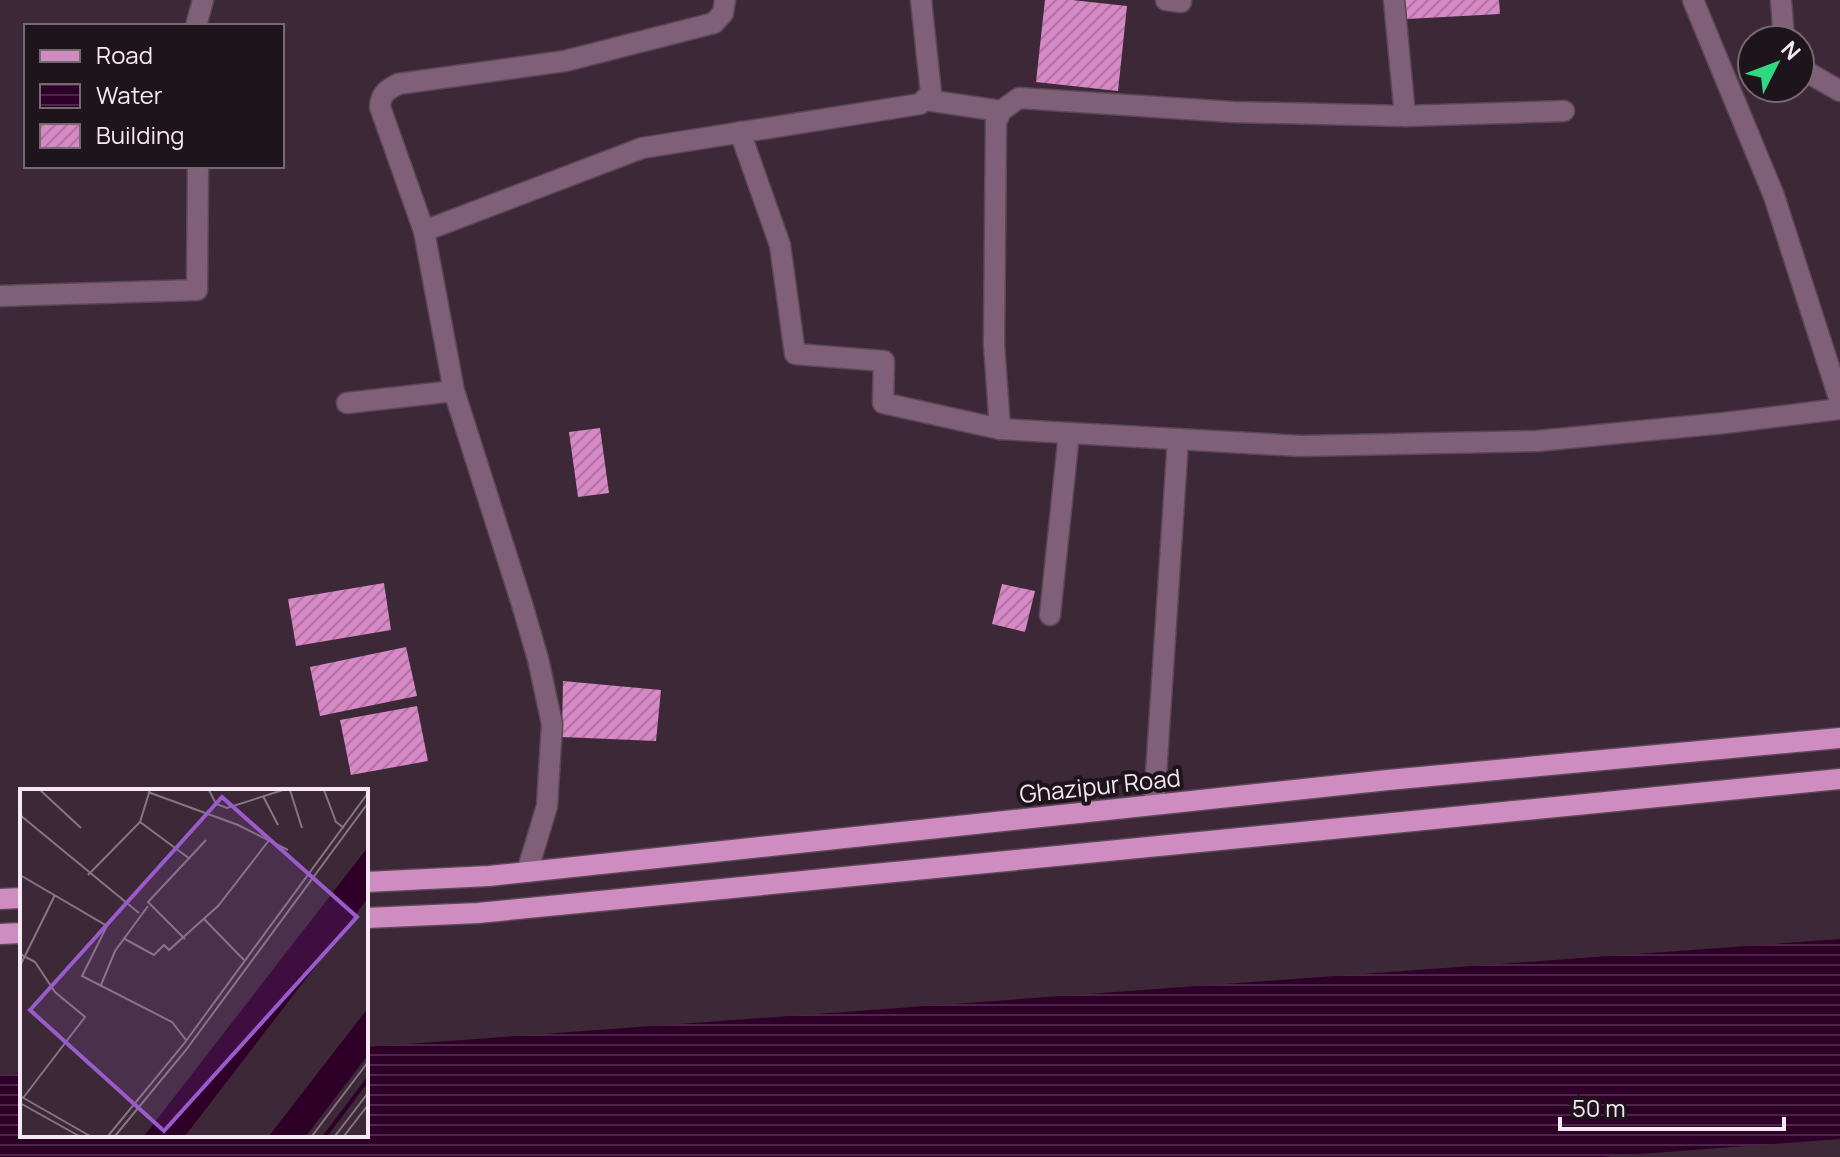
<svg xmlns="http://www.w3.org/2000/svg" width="1840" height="1157" viewBox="0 0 1840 1157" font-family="Manrope,sans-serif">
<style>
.water{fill:url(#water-rules)}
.building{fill:url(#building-hatch)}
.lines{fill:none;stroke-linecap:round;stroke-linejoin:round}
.minor-casing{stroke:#5b4756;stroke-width:23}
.major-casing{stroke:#5b4756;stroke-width:23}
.minor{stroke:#805f78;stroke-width:20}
.major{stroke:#cf8cc0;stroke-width:20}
.labels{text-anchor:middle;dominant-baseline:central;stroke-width:8;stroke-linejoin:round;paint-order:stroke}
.street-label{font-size:24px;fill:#f7e9f3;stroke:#1e141c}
.inset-river{fill:none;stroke:#2e0028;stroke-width:4}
.inset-road{fill:none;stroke:#877583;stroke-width:2}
.view{fill:#9a5bcc;fill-opacity:0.15;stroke:#9a5bcc;stroke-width:4}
.inset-edge{fill:none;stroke:#f7e9f3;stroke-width:4}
</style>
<defs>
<pattern id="water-rules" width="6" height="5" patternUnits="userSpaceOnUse" patternTransform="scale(2)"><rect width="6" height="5" fill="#2e0028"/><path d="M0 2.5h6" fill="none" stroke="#4d2548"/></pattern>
<pattern id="building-hatch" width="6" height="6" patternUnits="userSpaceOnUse" patternTransform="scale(2)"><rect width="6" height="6" fill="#d788c6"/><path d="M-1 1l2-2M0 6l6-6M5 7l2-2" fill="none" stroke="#ad74a0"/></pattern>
</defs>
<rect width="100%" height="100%" fill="#3d2838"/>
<path class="water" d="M1840,939V1139L1600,1157H0V1075L22,1073V1135H366V1047Z"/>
<g class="building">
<path d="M1045,0H1072L1127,6L1118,91L1036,82Z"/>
<path d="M1405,0H1499L1500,14L1407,19Z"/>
<path d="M600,428L609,493L578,497L569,432Z"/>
<path d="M384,583L391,630L296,646L288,599Z"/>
<path d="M1002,584L1035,591L1025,632L992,624Z"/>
<path d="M406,647L417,696L320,716L310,667Z"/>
<path d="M563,681L661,690L656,741L562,737Z"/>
<path d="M417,706L428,761L351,775L340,720Z"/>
</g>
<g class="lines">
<defs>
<g id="minor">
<path d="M1166,0L1181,2"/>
<path d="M1394,0L1405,116"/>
<path d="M1693,0L1774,196L1840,401"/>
<path d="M1781,0L1784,40"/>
<path d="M196,26L203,0"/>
<path d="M1800,64L1807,72L1840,91"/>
<path d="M926,100L1001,111"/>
<path d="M740,132L780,245L795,354L884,361L883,403L1000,429L1301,446L1537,441L1724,423L1840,409"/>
<path d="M424,231L642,148L920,104L931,93L921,0"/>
<path d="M0,296L197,290L198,166"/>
<path d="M347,403L454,391"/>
<path d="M1000,429L994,344L996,122L1001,111L1019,98L1233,112L1405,116L1564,111"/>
<path d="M1050,615L1069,433"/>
<path d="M1154,805L1178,439"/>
<path d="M527,872L547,806L552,724L538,659L522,604L454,391L424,231L380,107C381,93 387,90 398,84L565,61L714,23L723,13L725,0"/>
</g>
<g id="major">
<path d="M366,882L489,876L1388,780L1840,738"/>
<path d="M0,899L22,898"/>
<path d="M366,918L478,913L1840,779"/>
<path d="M0,934L22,933"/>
</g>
</defs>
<use href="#minor" class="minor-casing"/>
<use href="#major" class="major-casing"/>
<use href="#minor" class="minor"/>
<use href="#major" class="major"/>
</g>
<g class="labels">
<g class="street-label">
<text transform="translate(1100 785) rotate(-6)">Ghazipur Road</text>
</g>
</g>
<g transform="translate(20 789)">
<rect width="348" height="348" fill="#3d2838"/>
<path d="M348,58V109L165,347H124ZM348,219V266L286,347H249Z" fill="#2e0028"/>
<path class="inset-river" d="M305,347L348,290"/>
<path class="inset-road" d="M20,1L61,39M189,1L196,15L207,19L263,1M270,1L282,39M304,1L316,33L324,39M128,3L218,36L268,61M243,7L258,36M0,26L119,124M120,33L170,70M0,86L87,137L62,187L152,233L166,251M68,86L120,33L130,1M184,130L224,171M103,149L134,166L144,156L149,161L198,117L250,50M165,150L128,113L186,51M0,165L15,173L35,203L65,228L3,309M0,177L35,106M81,196L95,162L128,117M0,307L70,347M0,314L59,347M88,347L163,256L348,4M95,347L166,261L348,14M292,347L348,273M315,347L348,304M324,347L348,316"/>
<path class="view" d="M202,8L337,128L144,342L10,221Z"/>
<rect width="348" height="348" class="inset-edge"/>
</g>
<rect x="24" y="24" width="260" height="144" fill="#1e141c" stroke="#756972" stroke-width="2"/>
<rect x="40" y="50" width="40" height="12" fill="#cf8cc0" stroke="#756972" stroke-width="2"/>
<text x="96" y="64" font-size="24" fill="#f7e9f3">Road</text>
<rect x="40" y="84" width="40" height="24" fill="url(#water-rules)" stroke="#756972" stroke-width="2"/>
<text x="96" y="104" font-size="24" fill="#f7e9f3">Water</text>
<rect x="40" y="124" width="40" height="24" fill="url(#building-hatch)" stroke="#756972" stroke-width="2"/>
<text x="96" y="144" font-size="24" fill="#f7e9f3">Building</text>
<g transform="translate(1776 64) rotate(48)"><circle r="38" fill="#1e141c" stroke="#756972" stroke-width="2"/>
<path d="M0-6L14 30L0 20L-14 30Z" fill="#31d882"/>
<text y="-12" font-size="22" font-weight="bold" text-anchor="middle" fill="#f7e9f3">N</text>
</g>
<path d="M1560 1117v12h224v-12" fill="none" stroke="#f7e9f3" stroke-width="4"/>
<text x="1572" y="1117" font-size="24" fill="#f7e9f3" stroke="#1e141c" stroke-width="6" paint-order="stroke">50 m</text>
</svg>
